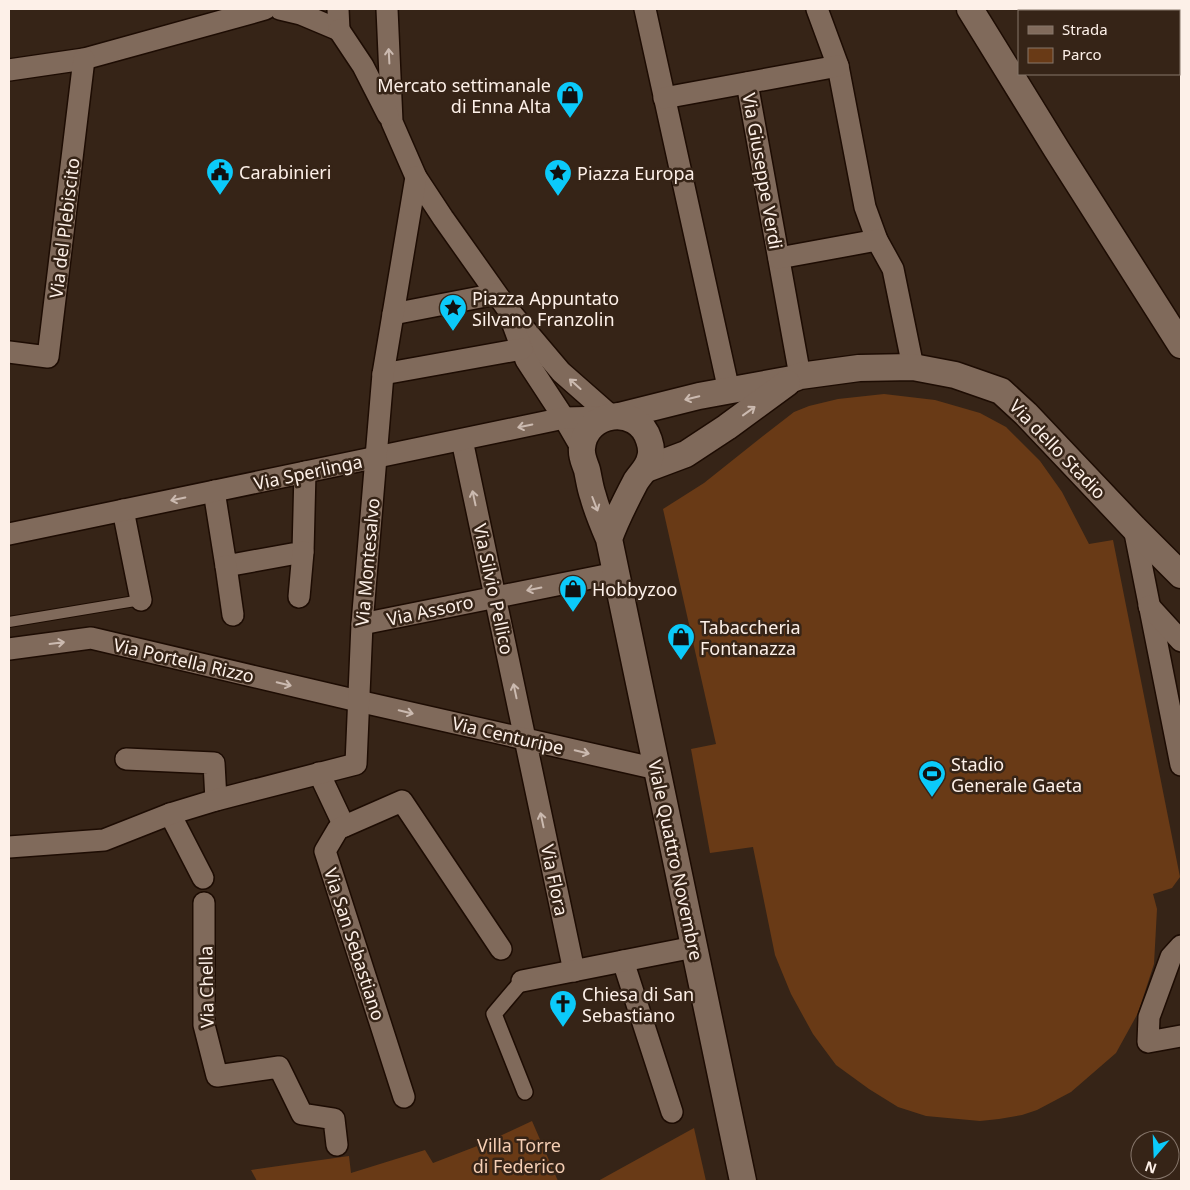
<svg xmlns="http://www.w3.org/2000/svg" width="1190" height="1190" viewBox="0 0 1190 1190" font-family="'Noto Sans',sans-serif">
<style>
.green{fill:#693a16}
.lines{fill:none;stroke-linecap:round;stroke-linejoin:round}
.service-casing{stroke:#1d0c03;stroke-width:12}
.pedestrian-casing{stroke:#1d0c03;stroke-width:18}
.minor-casing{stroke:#1d0c03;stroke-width:24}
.tertiary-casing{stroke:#1d0c03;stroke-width:29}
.service{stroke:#806a5b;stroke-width:10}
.pedestrian{stroke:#806a5b;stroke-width:15}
.minor{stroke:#806a5b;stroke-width:21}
.tertiary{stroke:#806a5b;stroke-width:26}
.oneway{stroke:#cbbab0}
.labels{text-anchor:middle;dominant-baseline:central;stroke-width:5;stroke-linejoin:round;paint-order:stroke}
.poi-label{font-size:18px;fill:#fdf0e8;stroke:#362417;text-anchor:start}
.street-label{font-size:18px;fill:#fdf0e8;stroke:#362417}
.park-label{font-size:18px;fill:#f5ceb4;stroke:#362417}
</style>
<rect width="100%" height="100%" fill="#362417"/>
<g class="green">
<path d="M884,394L935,400L980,413L1006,427L1040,461L1062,492L1089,544L1113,540L1180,877L1172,888L1153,894L1157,909L1154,964L1138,1013L1116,1053L1071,1092L1037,1110L1022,1115L999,1119L980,1121L926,1116L898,1107L869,1089L836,1065L813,1034L791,994L775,955L753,847L710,853L691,749L716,744L663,509L704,483L763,436L794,412L809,406L838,399Z"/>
<path d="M532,1121L558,1181H257L251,1170L349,1156L351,1173L425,1150L433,1163L485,1143Z"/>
<path d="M694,1128L706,1181H598Z"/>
</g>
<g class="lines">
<defs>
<path id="service" d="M9,622L141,600"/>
<path id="pedestrian" d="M522,981L494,1014L525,1092"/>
<g id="minor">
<path d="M280,9L301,14L339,30"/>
<path d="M338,9L339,30"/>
<path d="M387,9L392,122L416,177L443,218L506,307L561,372L611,416"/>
<path d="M645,9L729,391"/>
<path d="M817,9L838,66L865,207L877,240L893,269L913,367"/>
<path d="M339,30L363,66L388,115"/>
<path d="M9,70L84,59L265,9"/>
<path d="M747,83L800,376"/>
<path d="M664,98L838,66"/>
<path d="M779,258L877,240"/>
<path d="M393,314L496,294"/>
<path d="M511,319L526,360L564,418L582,449"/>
<path d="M9,352L48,357L84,59"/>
<path d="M383,374L522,349"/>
<path d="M462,440L574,971"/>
<path d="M214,491L226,566L303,552L305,472"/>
<path d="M123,510L141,600"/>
<path d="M1134,528L1181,765"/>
<path d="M9,534L564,418L608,417"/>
<path d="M226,566L233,615"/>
<path d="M299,597L303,552"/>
<path d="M1149,606L1181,641"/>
<path d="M362,624L616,573"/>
<path d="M9,649L91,638L358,701L657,769"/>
<path d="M126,759L214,763L216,800"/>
<path d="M319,773L344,826"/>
<path d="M170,814L203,878"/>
<path d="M9,847L104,840L170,814L216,800L356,764L362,624L383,374L416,177"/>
<path d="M204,903V1025L217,1076L279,1067L302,1114L334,1119L337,1145"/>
<path d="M1181,946L1171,957L1149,1017L1148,1042L1181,1036"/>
<path d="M623,961L672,1112"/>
<path d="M522,981L694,947"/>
<path d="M404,1097L325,851L338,829L402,801L501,949"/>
</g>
<g id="tertiary">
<path d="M970,9L1057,150L1181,345"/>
<path d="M619,416L699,396L792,379L800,376L859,368L913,367L955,375L1001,391L1026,414L1134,528L1181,575"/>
<path d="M646,469L686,454L727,427L787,383"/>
<path d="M609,539C616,519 626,500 636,481C641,473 648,468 650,458C652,452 651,446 649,440C638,404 585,411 582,448C581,457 585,463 587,470C589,479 590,488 593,496C597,511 603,525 609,539L743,1181"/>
</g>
</defs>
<use href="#service" class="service-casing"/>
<use href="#pedestrian" class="pedestrian-casing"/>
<use href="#minor" class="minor-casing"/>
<use href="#tertiary" class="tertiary-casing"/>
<use href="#service" class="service"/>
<use href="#pedestrian" class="pedestrian"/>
<use href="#minor" class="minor"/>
<use href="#tertiary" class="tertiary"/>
</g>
<defs><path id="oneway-shaft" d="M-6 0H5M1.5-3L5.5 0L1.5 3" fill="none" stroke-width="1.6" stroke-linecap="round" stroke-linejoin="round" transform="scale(1.25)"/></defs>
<g class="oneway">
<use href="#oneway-shaft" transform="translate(389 56) rotate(-93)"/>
<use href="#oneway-shaft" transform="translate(575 384) rotate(-138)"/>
<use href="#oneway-shaft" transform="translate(692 398) rotate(167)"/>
<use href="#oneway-shaft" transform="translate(749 411) rotate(-36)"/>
<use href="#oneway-shaft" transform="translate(525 426) rotate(168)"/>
<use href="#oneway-shaft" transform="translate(474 498) rotate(-102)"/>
<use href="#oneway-shaft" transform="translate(178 499) rotate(168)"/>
<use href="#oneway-shaft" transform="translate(595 504) rotate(69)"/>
<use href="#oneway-shaft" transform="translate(534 589) rotate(169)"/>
<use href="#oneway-shaft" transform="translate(57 643) rotate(-7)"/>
<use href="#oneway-shaft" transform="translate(284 684) rotate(13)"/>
<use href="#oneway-shaft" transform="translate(515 691) rotate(-102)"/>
<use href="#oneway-shaft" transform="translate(406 712) rotate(13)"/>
<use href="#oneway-shaft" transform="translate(582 752) rotate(13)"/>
<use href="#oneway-shaft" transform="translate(542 820) rotate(-102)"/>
</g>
<defs>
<symbol id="shop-pin" viewBox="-11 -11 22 30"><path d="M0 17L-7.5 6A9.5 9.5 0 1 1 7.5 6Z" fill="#0bcafa" stroke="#362417"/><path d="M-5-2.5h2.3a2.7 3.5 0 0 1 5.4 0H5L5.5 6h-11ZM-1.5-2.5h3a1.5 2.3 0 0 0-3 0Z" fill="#111"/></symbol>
<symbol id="civic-pin" viewBox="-11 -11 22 30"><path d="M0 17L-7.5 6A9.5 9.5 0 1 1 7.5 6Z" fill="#0bcafa" stroke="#362417"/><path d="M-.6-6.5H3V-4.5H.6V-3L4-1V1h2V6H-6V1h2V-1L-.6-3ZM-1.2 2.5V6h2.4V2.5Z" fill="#111"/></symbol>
<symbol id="sight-pin" viewBox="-11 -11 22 30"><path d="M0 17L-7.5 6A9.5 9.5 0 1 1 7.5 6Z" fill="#0bcafa" stroke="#362417"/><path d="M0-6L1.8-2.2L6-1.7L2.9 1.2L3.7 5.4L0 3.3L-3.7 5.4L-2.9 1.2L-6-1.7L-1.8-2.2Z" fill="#111"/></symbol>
<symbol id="stadium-pin" viewBox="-11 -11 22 30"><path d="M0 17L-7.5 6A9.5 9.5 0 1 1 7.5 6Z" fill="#0bcafa" stroke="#362417"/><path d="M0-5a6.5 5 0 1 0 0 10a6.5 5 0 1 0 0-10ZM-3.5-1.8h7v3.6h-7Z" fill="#111"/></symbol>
<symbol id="church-pin" viewBox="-11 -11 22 30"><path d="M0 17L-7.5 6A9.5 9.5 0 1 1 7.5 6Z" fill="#0bcafa" stroke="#362417"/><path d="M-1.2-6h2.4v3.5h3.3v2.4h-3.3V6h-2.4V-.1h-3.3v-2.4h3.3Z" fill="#111"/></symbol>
</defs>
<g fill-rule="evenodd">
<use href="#shop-pin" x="554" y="79" width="32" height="43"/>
<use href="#civic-pin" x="204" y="156" width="32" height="43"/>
<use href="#sight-pin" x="542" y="157" width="32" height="43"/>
<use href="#sight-pin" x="437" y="292" width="32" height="43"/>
<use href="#shop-pin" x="557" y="573" width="32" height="43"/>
<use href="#shop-pin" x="665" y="621" width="32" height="43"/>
<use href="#stadium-pin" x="916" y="758" width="32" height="43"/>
<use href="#church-pin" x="547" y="988" width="32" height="43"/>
</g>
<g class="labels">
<g class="poi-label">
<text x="551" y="85" text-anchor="end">Mercato settimanale<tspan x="551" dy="21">di Enna Alta</tspan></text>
<text x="239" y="172">Carabinieri</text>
<text x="577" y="173">Piazza Europa</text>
<text x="472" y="298">Piazza Appuntato<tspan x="472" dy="21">Silvano Franzolin</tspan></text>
<text x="592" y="589">Hobbyzoo</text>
<text x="700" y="627">Tabaccheria<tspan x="700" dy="21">Fontanazza</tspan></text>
<text x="951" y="764">Stadio<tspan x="951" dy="21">Generale Gaeta</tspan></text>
<text x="582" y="994">Chiesa di San<tspan x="582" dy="21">Sebastiano</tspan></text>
</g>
<g class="street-label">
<text transform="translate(763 171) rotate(80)">Via Giuseppe Verdi</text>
<text transform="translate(64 228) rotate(-83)">Via del Plebiscito</text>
<text transform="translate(1058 449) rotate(46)">Via dello Stadio</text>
<text transform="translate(308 472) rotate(-12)">Via Sperlinga</text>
<text transform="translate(367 562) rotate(-85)">Via Montesalvo</text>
<text transform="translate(494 589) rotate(78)">Via Silvio Pellico</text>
<text transform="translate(430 610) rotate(-12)">Via Assoro</text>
<text transform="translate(184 660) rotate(13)">Via Portella Rizzo</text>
<text transform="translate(508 735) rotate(13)">Via Centuripe</text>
<text transform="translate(676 860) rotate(78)">Viale Quattro Novembre</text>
<text transform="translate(555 880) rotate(78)">Via Flora</text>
<text transform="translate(355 944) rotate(72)">Via San Sebastiano</text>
<text transform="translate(206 987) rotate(-91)">Via Chella</text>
</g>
<g class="park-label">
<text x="519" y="1145">Villa Torre<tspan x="519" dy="21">di Federico</tspan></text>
</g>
</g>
<rect width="1190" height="1190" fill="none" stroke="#fdf0e8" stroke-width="20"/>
<rect x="1018" y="10" width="162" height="65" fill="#362417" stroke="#86766b"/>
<rect x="1028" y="26" width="25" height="8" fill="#806a5b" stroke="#86766b"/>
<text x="1062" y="35" font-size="15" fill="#fdf0e8">Strada</text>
<rect x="1028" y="48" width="25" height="15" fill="#693a16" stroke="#86766b"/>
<text x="1062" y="60" font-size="15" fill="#fdf0e8">Parco</text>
<g transform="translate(1155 1155) rotate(199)"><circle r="24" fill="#362417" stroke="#86766b"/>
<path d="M0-4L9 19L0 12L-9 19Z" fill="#0bcafa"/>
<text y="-8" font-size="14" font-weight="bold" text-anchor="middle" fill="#fdf0e8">N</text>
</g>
</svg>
